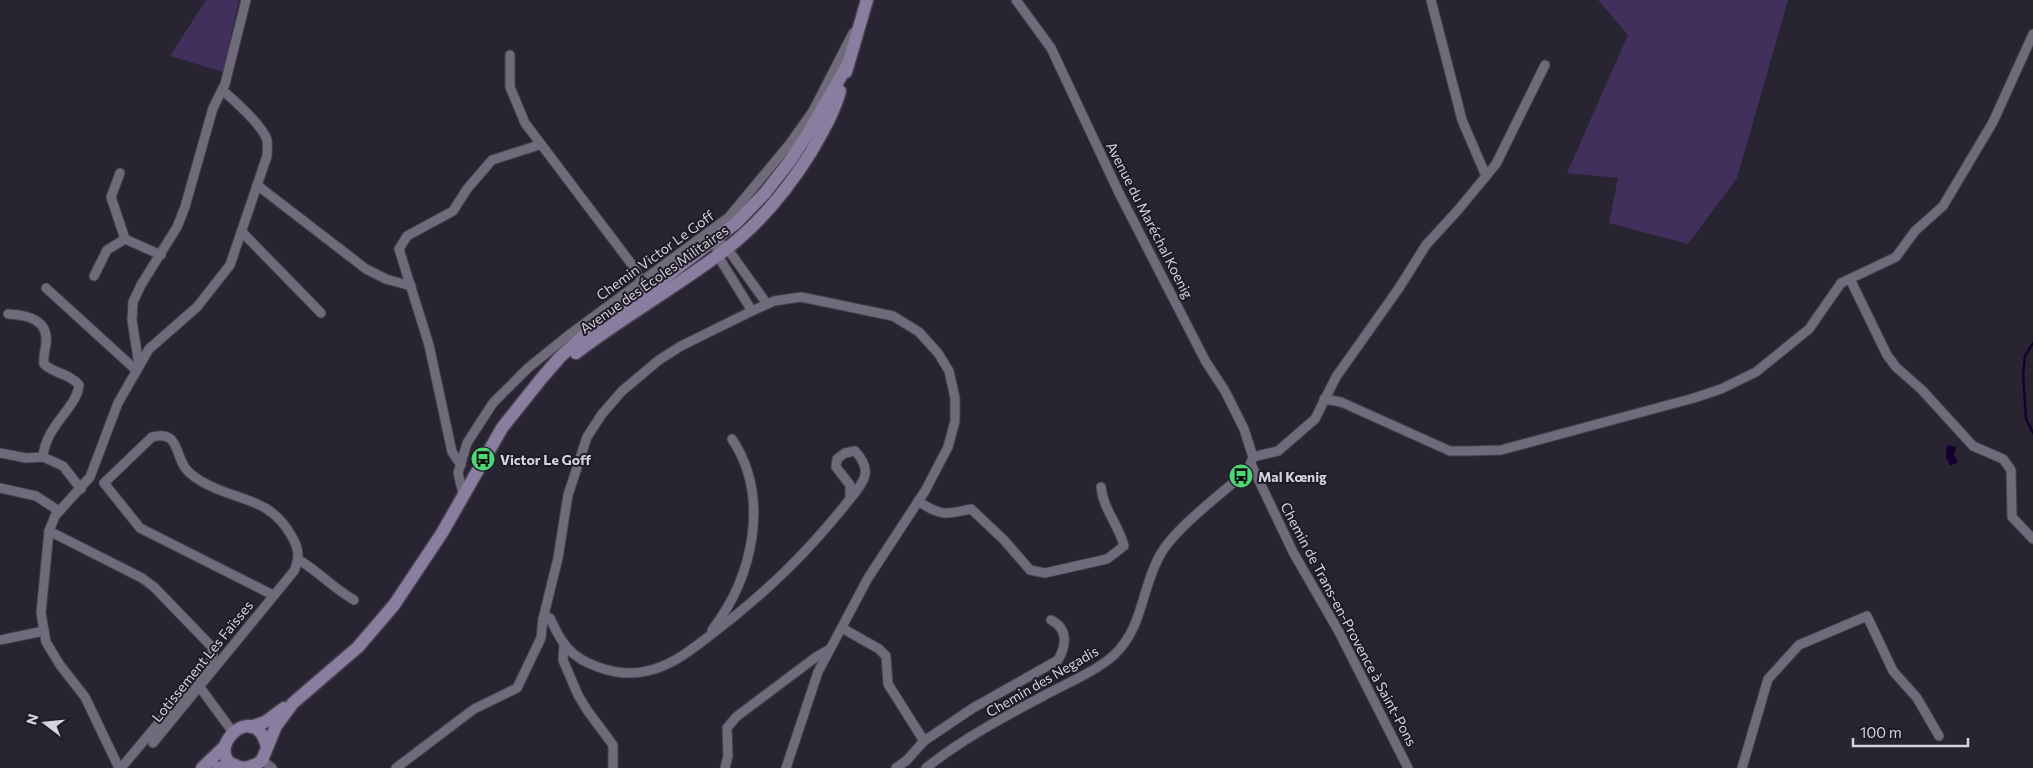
<svg xmlns="http://www.w3.org/2000/svg" width="2033" height="768" viewBox="0 0 2033 768" font-family="Commissioner,sans-serif">
<style>
.green{fill:#40305b}
.water{fill:#160030}
.lines{fill:none;stroke-linecap:round;stroke-linejoin:round}
.stream{stroke:#160030;stroke-width:2.5}
.street-casing{stroke:#44404c;stroke-width:11}
.secondary-casing{stroke:#44404c;stroke-width:15}
.street{stroke:#706b7a;stroke-width:9}
.secondary{stroke:#8a7ea0;stroke-width:12}
.labels{text-anchor:middle;dominant-baseline:central;stroke-width:4;stroke-linejoin:round;paint-order:stroke}
.street-label{font-size:14px;fill:#d6d3dc;stroke:#1f1b27}
.poi-label{font-size:14px;font-weight:bold;fill:#d6d3dc;stroke:#1f1b27;text-anchor:start}
</style>
<rect width="100%" height="100%" fill="#282431"/>
<g class="green">
<path d="M206,0H239L223,72L170,56Z"/>
<path d="M1598,0H1788L1737,178L1688,244L1609,223L1618,178L1567,173L1628,35Z"/>
</g>
<path class="water" d="M1947,445L1956,447L1954,455L1958,462L1950,466L1946,457Z"/>
<g class="lines">
<path class="stream" d="M2033,343L2025,356L2023,374L2026,419L2033,433"/>
<defs>
<g id="street">
<path d="M1431,0L1462,120L1486,176"/>
<path d="M510,55V87L525,123L633,266L642,282"/>
<path d="M120,173L111,197L125,239"/>
<path d="M257,185L366,269L386,279L411,286"/>
<path d="M242,232L321,313"/>
<path d="M716,240L727,248L767,304"/>
<path d="M717,250L718,256L752,311"/>
<path d="M94,276L107,250L125,239L161,255"/>
<path d="M1850,279L1887,355L1896,367L1922,390L1973,446L2003,459L2011,470L2012,517L2033,539"/>
<path d="M46,288L136,370"/>
<path d="M8,314C28,315 49,320 46,344C45,351 43,357 44,364C54,374 69,373 79,385C77,408 45,426 43,457L63,466L81,489"/>
<path d="M139,365L132,320L133,302L141,285L177,227L185,207L213,108L225,84L246,0"/>
<path d="M1324,399L1341,402L1450,451H1467L1501,450L1694,398L1721,389L1756,372L1809,329L1841,283L1896,257L1915,231L1943,206L1993,122L2033,34"/>
<path d="M0,453L26,458L43,457"/>
<path d="M1253,457L1278,451L1315,419L1336,377L1399,288L1426,245L1458,210L1496,164L1545,65"/>
<path d="M461,465L452,452L429,345L399,249L407,236L453,211L467,189L492,160L539,145"/>
<path d="M1252,466L1293,552L1339,632L1408,768"/>
<path d="M0,488L36,496L59,511"/>
<path d="M463,494L458,473L467,443L493,403L528,368L570,334L729,217L788,146L813,111L853,33"/>
<path d="M918,501C940,516 945,515 971,509L1003,539L1030,570L1045,573L1107,559L1124,546C1119,525 1103,509 1101,487"/>
<path d="M49,531L142,578L154,587L212,647L213,655L209,663L121,768"/>
<path d="M299,560C318,571 334,589 354,600"/>
<path d="M543,619L558,558L568,495L587,437L602,414L622,391L659,360L681,346L752,311L774,301L801,297L893,316L919,332L938,353L949,371L955,398V421L948,447L925,491L868,578L818,672L786,768"/>
<path d="M842,628L879,649L886,656L888,684L924,741L973,708L1058,660C1066,646 1069,629 1051,620"/>
<path d="M712,630C753,577 771,498 732,439"/>
<path d="M0,640L44,631"/>
<path d="M564,645L563,660L578,695L587,710L613,745V768"/>
<path d="M199,686L232,731"/>
<path d="M153,743L294,571C300,557 299,548 291,535C268,495 235,502 201,481C194,477 188,473 184,466C175,451 177,430 152,437L104,483L140,528L273,595"/>
<path d="M262,760L272,768"/>
<path d="M119,768L85,697L60,665L46,642L41,613L49,531L55,516L90,477L118,403L149,349L197,307L230,265L267,156C267,151 268,145 267,140C263,126 233,99 222,90"/>
<path d="M396,768L474,709L517,688L541,638L543,619L550,618C561,643 571,658 598,667C614,673 630,675 647,671C672,666 692,649 712,634C767,592 808,552 850,499C865,481 873,470 855,451L845,453L837,459L836,467L850,485V499"/>
<path d="M725,768L728,756L727,728L736,717L816,657L830,649"/>
<path d="M896,768L907,760L924,741"/>
<path d="M926,768C962,739 1004,717 1045,695C1067,683 1095,672 1114,655C1143,628 1141,590 1159,557C1173,529 1224,492 1248,470L1253,457L1244,429L1225,391L1206,362L1120,195L1051,48L1016,0"/>
<path d="M1742,768L1768,679L1799,645L1867,616L1893,671L1917,698L1939,736"/>
</g>
<g id="secondary">
<path d="M846,72L867,0"/>
<path d="M576,353C622,318 671,290 717,256C755,229 786,192 811,152C822,133 834,113 840,91"/>
<path d="M251,727L265,722L284,708"/>
<path d="M202,768L225,746"/>
<path d="M218,768L235,765"/>
<path d="M245,768C194,762 253,692 267,747"/>
<path d="M246,768L257,764L262,760L276,726L293,703L358,647L394,605L442,533L502,428L541,379L560,357L588,332L658,283L736,223L765,193L790,161L809,132L848,64"/>
</g>
</defs>
<use href="#street" class="street-casing"/>
<use href="#secondary" class="secondary-casing"/>
<use href="#street" class="street"/>
<use href="#secondary" class="secondary"/>
</g>
<defs>
<symbol id="bus-disc" viewBox="-11 -11 22 22"><circle r="9.5" fill="#4dd676" stroke="#1f1b27"/><path d="M-5-6H5V4H4V6H2V4H-2V6H-4V4H-5ZM-3.5-4V0h7V-4ZM-3.5 1.2v1.5H-2V1.2ZM2 1.2v1.5H3.5V1.2Z" fill="#111"/></symbol>
</defs>
<g fill-rule="evenodd">
<use href="#bus-disc" x="469" y="445" width="28" height="28"/>
<use href="#bus-disc" x="1227" y="462" width="28" height="28"/>
</g>
<g class="labels">
<g class="street-label">
<text transform="translate(1150 220) rotate(63)">Avenue du Maréchal Koenig</text>
<text transform="translate(655 255) rotate(-36)">Chemin Victor Le Goff</text>
<text transform="translate(654 279) rotate(-35)">Avenue des Écoles Militaires</text>
<text transform="translate(1349 624) rotate(62)">Chemin de Trans-en-Provence à Saint-Pons</text>
<text transform="translate(202 661) rotate(-51)">Lotissement Les Faïsses</text>
<text transform="translate(1042 681) rotate(-30)">Chemin des Negadis</text>
</g>
<g class="poi-label">
<text x="500" y="459">Victor Le Goff</text>
<text x="1258" y="476">Mal Kœnig</text>
</g>
</g>
<g transform="translate(45 723) rotate(286)" stroke="#1f1b27" stroke-width="4" paint-order="stroke">
<path d="M0-4L9 19L0 12L-9 19Z" fill="#d6d3dc"/>
<text y="-8" font-size="14" font-weight="bold" text-anchor="middle" fill="#d6d3dc">N</text>
</g>
<path d="M1853 738v8h115v-8" fill="none" stroke="#d6d3dc" stroke-width="2.5"/>
<text x="1860" y="738" font-size="15" fill="#d6d3dc" stroke="#1f1b27" stroke-width="4" paint-order="stroke">100 m</text>
</svg>
